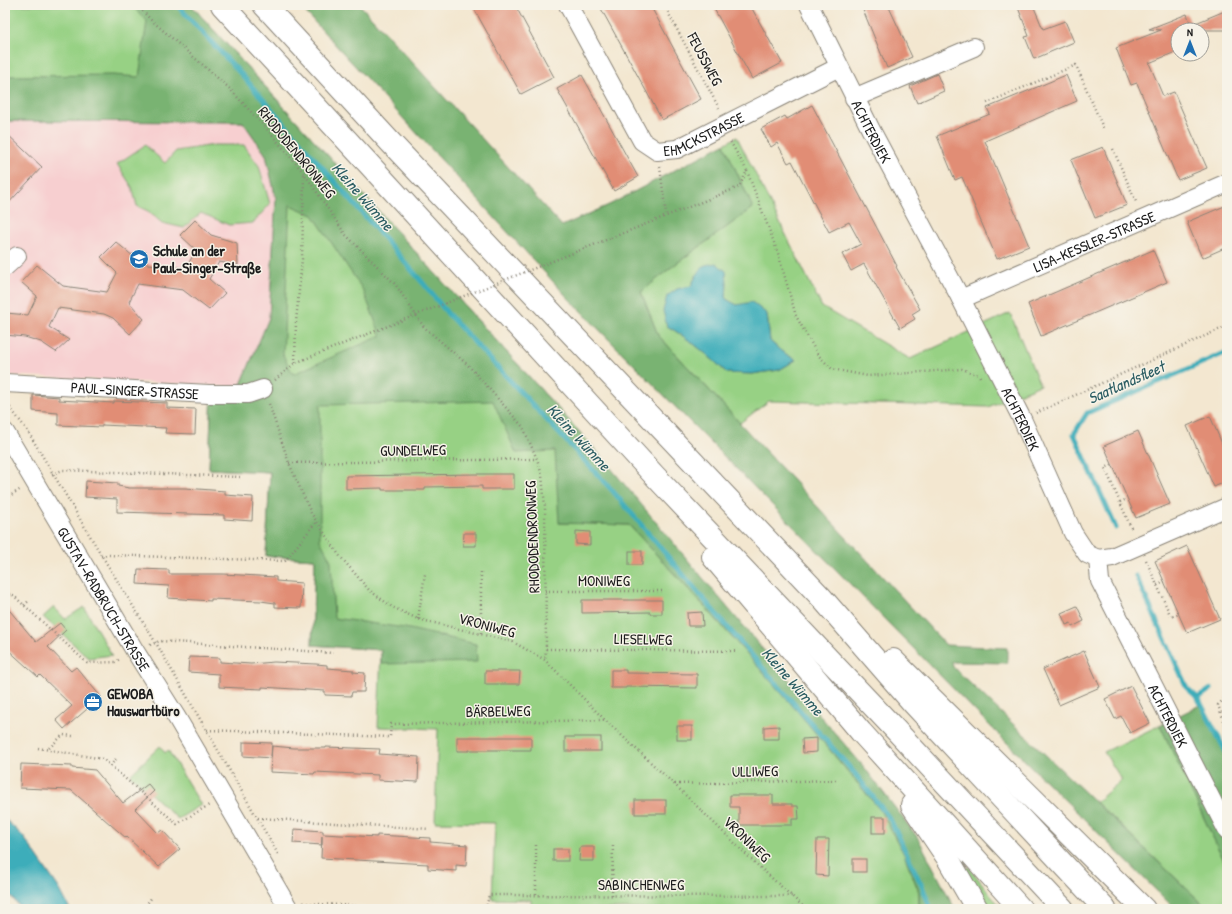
<svg xmlns="http://www.w3.org/2000/svg" width="1232" height="914" viewBox="0 0 1232 914" font-family="'Patrick Hand',sans-serif">
<style>
.built{fill:#f7cfd0}
.green{fill:#97d184;stroke:#5a7650;fill-rule:evenodd}
.forest{fill:#79b372;stroke:#4a6847;fill-rule:evenodd}
.water{fill:#3dadba;stroke:#2c646b}
.lines{fill:none;stroke-linecap:round;stroke-linejoin:round}
.stream{stroke:#3dadba;stroke-width:5}
.building{fill:#e18d74}
.minor-casing{stroke:#888276;stroke-width:20}
.highway-casing{stroke:#888276;stroke-width:24}
.path{stroke:#888276;stroke-width:2.5;stroke-dasharray:1 3;stroke-linecap:butt}
.minor{stroke:#fff;stroke-width:18}
.highway{stroke:#fff;stroke-width:22}
.path-bridge{stroke:#888276;stroke-width:2.5;stroke-dasharray:1 3;stroke-linecap:butt}
.labels{text-anchor:middle;dominant-baseline:central;stroke-width:3;stroke-linejoin:round;paint-order:stroke}
.street-label{font-size:15px;fill:#1c1c1c;stroke:#f7f3e8}
.poi-label{font-size:15px;font-weight:bold;fill:#1c1c1c;stroke:#f7f3e8;text-anchor:start}
.water-label{font-size:16px;font-style:italic;fill:#2b5d63;stroke:#f7f3e8}
</style>
<rect width="100%" height="100%" fill="#f7f3e8"/>
<filter id="ink" filterUnits="userSpaceOnUse"><feTurbulence type="fractalNoise" baseFrequency=".025" numOctaves="2"/><feDisplacementMap in="SourceGraphic" scale="8" xChannelSelector="R" yChannelSelector="G"/><feConvolveMatrix kernelMatrix="1 2 1 2 8 2 1 2 1" color-interpolation-filters="sRGB"/></filter>
<filter id="wash" filterUnits="userSpaceOnUse"><feTurbulence type="fractalNoise" baseFrequency=".012" numOctaves="4" result="noise"/><feDisplacementMap in="SourceGraphic" scale="16" xChannelSelector="R" yChannelSelector="G"/><feGaussianBlur stdDeviation="0.9" result="paint"/><feColorMatrix in="noise" values="0 0 0 0 0 0 0 0 0 0 0 0 0 0 0 0 0 1.4 0 .05"/><feComposite in="paint" operator="in"/></filter>
<g filter="url(#wash)">
<rect width="100%" height="100%" fill="#f3e7d0"/>
<path class="built" d="M5,121L243,122L266,155L276,199L269,318L240,387L5,375Z"/>
<g class="green">
<path d="M5,5H191L594,448L559,523L629,525L706,608L798,712L880,810L904,854L919,892V909H531V900L492,899L495,823L435,822L438,729L378,727L381,650L312,645L315,559L266,556L270,472L209,469L212,389L240,387L269,318L276,199L266,155L243,122L5,121Z"/>
<path d="M737,137L822,307L910,359L1010,313L1040,385L988,407L769,401L740,423L658,335L641,292L673,266L753,208L724,144ZM696,276L727,282L726,299L737,305L767,314L770,341L781,351L796,360L779,370L752,374L727,373C709,356 690,339 667,326L677,289L691,286Z"/>
<path d="M145,145L165,163L176,151L214,145H244L259,166L270,204L253,223L229,225L201,213L184,228L162,223L148,211L137,206L132,187L117,164Z"/>
<path d="M54,607L65,619L84,607L112,655L89,658L43,617Z"/>
<path d="M1160,725L1227,867V909H1208L1096,802L1122,780L1104,752Z"/>
<path d="M160,746L165,753L168,750L201,805L178,819L130,775Z"/>
<path d="M969,867L1002,909H982L964,871Z"/>
</g>
<g class="forest">
<path d="M131,5H191L594,448L743,626L864,767L918,838L955,909H919V892L904,854L880,810L798,712L706,608L629,525L559,523L555,451L516,453L493,401L416,403L320,405V540L331,561L334,618L405,628L476,644L477,662L381,664V650L312,645L315,559L266,556L270,472L209,469L212,389L240,387L269,318L276,199L266,155L243,122L5,121V76L113,75L139,77L147,21ZM290,205L313,215L363,290L381,336L293,374L283,355Z"/>
<path d="M299,5H360L562,226L611,204L724,144L753,208L673,266L641,292L658,335L946,645L1007,648V663L952,662L953,667L1208,909H1175L990,726L570,300Z"/>
<path d="M1200,705L1227,757V867L1160,725Z"/>
</g>
<g class="water">
<path d="M716,263L726,271L727,282L726,299L737,305L752,302L767,314L770,341L781,351L796,360L779,370L752,374L727,373C709,356 690,339 667,326L663,311L667,296L677,289L691,286L696,276L705,265Z"/>
<path d="M5,819L23,836L59,888L70,909H21L5,888Z"/>
</g>
<g class="lines">
<g class="stream">
<path d="M177,5L241,74L423,283L448,314L611,489L729,629L856,775L890,819L922,886L931,909"/>
<path d="M1116,528L1074,434L1087,413L1227,352"/>
<path d="M1136,576L1187,688L1198,698L1227,754"/>
<path d="M1198,698L1211,689"/>
</g>
</g>
<g id="blocks">
<g class="building">
<path d="M472,5H515L554,77L521,94Z"/>
<path d="M599,5H650L701,99L662,120Z"/>
<path d="M712,5H750L782,63L752,79Z"/>
<path d="M861,5H888L912,57L887,68Z"/>
<path d="M1017,5H1033L1043,29L1065,21L1074,42L1034,59L1025,37L1029,36Z"/>
<path d="M1227,10V30H1178V51L1149,63L1163,96L1174,92L1207,168L1178,180L1137,83L1131,85L1116,48L1161,30L1149,29L1187,14L1191,25Z"/>
<path d="M937,74L944,91L917,103L910,86Z"/>
<path d="M582,75L638,177L614,191L557,89Z"/>
<path d="M1066,75L1077,101L985,141L1029,246L997,259L962,177L955,180L937,136L990,114L987,108Z"/>
<path d="M812,105L897,266L896,267L920,309L912,314L915,319L900,328L864,264L851,271L842,254L861,244L849,222L829,232L792,161L788,163L777,143L771,147L761,129L785,116L787,119Z"/>
<path d="M5,132L42,167L5,207Z"/>
<path d="M1103,147L1127,205L1095,218L1071,160Z"/>
<path d="M1227,205V247L1202,258L1187,222Z"/>
<path d="M195,220L211,235L237,243L238,265L219,262L209,279L225,293L209,310L183,290L138,284L129,302L144,319L130,334L113,318L104,314L58,308L49,327L69,340L56,352L41,342L25,337L5,335L6,313L28,315L37,296L21,282L37,265L63,286L107,292L117,273L101,257L116,242L134,257L148,264L186,268L196,250L180,235Z"/>
<path d="M1153,250L1167,282L1041,336L1028,304Z"/>
<path d="M33,395L59,397V400L114,403V401L167,403V408L196,409L195,434L165,433L166,428L102,425V427L58,425V413L33,411Z"/>
<path d="M1210,416L1227,455V481L1214,487L1187,426Z"/>
<path d="M1138,431L1170,504L1136,518L1104,446Z"/>
<path d="M475,474H514V489H482V486L425,487V490H382V488L346,489V476Z"/>
<path d="M86,481L118,483V486L129,488H185L225,491V495L253,497L252,521L224,519V515L117,512V499L85,497Z"/>
<path d="M576,531L590,532V545L576,544Z"/>
<path d="M464,533H476V546H463Z"/>
<path d="M1187,546L1220,619L1187,633L1155,561Z"/>
<rect x="629" y="551" width="13" height="14"/>
<path d="M138,569L169,570V574H223L276,577V581L302,583L301,608L275,607V603L261,601L211,599V601L168,598L169,586L137,584Z"/>
<path d="M582,600H662V614H650V612L582,613Z"/>
<path d="M5,605L36,642L60,623L66,630L48,647L71,671L76,667L101,697L64,729L56,720L72,706L40,675L38,677L5,647Z"/>
<path d="M1077,606L1084,621L1072,627L1071,623L1066,625L1061,613Z"/>
<path d="M702,612L703,626H688L687,613Z"/>
<path d="M1084,651L1100,687L1059,705L1043,669Z"/>
<path d="M189,657L220,658V662L251,664L274,662L316,664L327,665V668L353,670V672L365,673L364,692H352L351,696L325,695V691L262,687V689L219,687V674L188,672Z"/>
<path d="M611,670H626V673L697,674V688L626,687V688H611Z"/>
<path d="M485,671H520L519,684H485Z"/>
<path d="M1131,686L1150,723L1130,733L1121,716L1115,719L1105,699Z"/>
<rect x="677" y="726" width="15" height="14"/>
<path d="M779,726V739H764V727Z"/>
<path d="M457,737H531V750H469V751H457Z"/>
<rect x="565" y="737" width="36" height="14"/>
<path d="M817,738V752L803,753L802,739Z"/>
<path d="M243,742L272,743L271,758L243,756Z"/>
<path d="M272,746L294,748H326V747L380,749L379,754L419,757L418,782L378,780V775L315,772L314,774L270,772Z"/>
<path d="M21,764L72,766V768L95,770L123,803L148,784L154,791L135,809L158,833L162,830L180,849L159,867L127,837L126,838L71,790L20,788Z"/>
<path d="M730,795H773V804H792V806H798L799,819H792V825H739V807H730Z"/>
<rect x="635" y="800" width="31" height="14"/>
<rect x="872" y="817" width="13" height="16"/>
<path d="M294,829L323,831V834L377,837V835L430,838V842L467,845L466,866L456,865V871L428,869V864L321,858L322,836V845L293,843Z"/>
<path d="M817,839H829L828,876L816,875Z"/>
<path d="M580,847H594V861H579Z"/>
<rect x="553" y="849" width="15" height="12"/>
<rect x="853" y="859" width="13" height="13"/>
</g>
</g>
</g>
<g filter="url(#ink)">
<use href="#blocks" fill-opacity="0" stroke="#888276" stroke-width="1"/>
<g class="lines">
<defs>
<g id="minor">
<path id="s1" d="M568,5L642,141L657,151L677,149L839,67"/>
<path id="s2" d="M809,5L871,130L961,299L1022,419L1073,533L1087,554L1098,559"/>
<path d="M854,98L974,47"/>
<path d="M5,267L17,256"/>
<path id="s3" d="M961,299L1227,183"/>
<path id="s4" d="M5,383L209,394H248L263,389"/>
<path id="s5" d="M5,432L135,651L177,718L289,909"/>
<path id="s6" d="M1098,559L1100,581L1227,830"/>
<path d="M1098,559L1112,557L1227,507"/>
</g>
<g id="highway">
<path d="M222,5L367,162L654,475L891,725L1063,909"/>
<path d="M264,5L392,144L820,596L914,704L1105,909"/>
<path d="M713,557L861,732L1021,909"/>
<path d="M893,660L1144,909"/>
<path d="M912,805L947,857L977,909"/>
</g>
</defs>
<use href="#minor" class="minor-casing"/>
<use href="#highway" class="highway-casing"/>
<g class="path">
<path d="M137,5L150,19L228,87L267,129L304,173L345,234L395,284L424,327L468,365L523,427L537,459L542,475L545,507L546,649L545,660"/>
<path d="M664,5L719,108"/>
<path d="M987,103L1076,65L1104,130"/>
<path d="M1113,149L1137,204"/>
<path d="M660,167L666,215"/>
<path d="M747,171L778,253L796,316L818,355L832,369L868,376L962,369L979,375L980,377"/>
<path d="M611,238L739,187L747,171L730,141"/>
<path d="M295,363L296,322L302,259L304,174"/>
<path d="M275,380L295,363L393,324"/>
<path d="M5,401L27,430L102,556L156,643L278,854"/>
<path d="M269,404L289,463L311,513L339,555L369,590L392,607L418,619L513,642L545,660L605,720L674,784L753,861L806,909"/>
<path d="M1036,413L1227,326"/>
<path d="M289,463L537,459"/>
<path d="M1112,465L1105,468L1132,530"/>
<path d="M52,474L63,470L240,477"/>
<path d="M5,499L21,489"/>
<path d="M1120,502L1127,499"/>
<path d="M101,556L108,555L285,561L316,522"/>
<path d="M1146,560L1171,617L1179,614"/>
<path d="M481,572V634"/>
<path d="M1157,585L1165,582"/>
<path d="M545,591H664"/>
<path d="M5,594L13,595L87,663L115,662L120,659"/>
<path d="M24,605L30,600"/>
<path d="M418,619L425,574"/>
<path d="M150,645L160,641L333,653"/>
<path d="M546,649L738,651"/>
<path d="M1227,696L1218,705L1227,729"/>
<path d="M207,730L390,737L391,724L604,720"/>
<path d="M38,748L103,759L177,824L209,805"/>
<path d="M49,748L63,735L73,736"/>
<path d="M110,766L116,759"/>
<path d="M675,784L836,780"/>
<path d="M258,818L429,829"/>
<path d="M536,845V895"/>
<path d="M612,895L613,845"/>
<path d="M303,903L409,909"/>
<path d="M143,909L152,897"/>
<path d="M486,909L489,895L792,896"/>
</g>
<use href="#minor" class="minor"/>
<use href="#highway" class="highway"/>
<path class="path-bridge" d="M393,324L611,238"/>
</g>
</g>
<defs>
<symbol id="school-disc" viewBox="-11 -11 22 22"><circle r="9.5" fill="#1f6fb2" stroke="#f7f3e8"/><path d="M0-5L7-2L0 1L-7-2ZM-4 1L0 2.5L4 1V4Q0 6-4 4Z" fill="#fff"/></symbol>
<symbol id="office-disc" viewBox="-11 -11 22 22"><circle r="9.5" fill="#1f6fb2" stroke="#f7f3e8"/><path d="M-6-3h4V-5.5h4V-3h4V5H-6ZM-1-4.5V-3h2v-1.5ZM-6 0V1H6V0Z" fill="#fff"/></symbol>
</defs>
<g fill-rule="evenodd">
<use href="#school-disc" x="128" y="248" width="22" height="22"/>
<use href="#office-disc" x="82" y="691" width="22" height="22"/>
</g>
<g class="labels">
<g class="street-label">
<text transform="translate(705 59) rotate(62)">FEUSSWEG</text>
<text stroke="none"><textPath href="#s1" startOffset="223">EHMCKSTRASSE</textPath></text>
<text stroke="none"><textPath href="#s2" startOffset="141">ACHTERDIEK</textPath></text>
<text transform="translate(297 152) rotate(51)">RHODODENDRONWEG</text>
<text stroke="none"><textPath href="#s3" startOffset="145">LISA-KESSLER-STRASSE</textPath></text>
<text stroke="none"><textPath href="#s4" startOffset="130">PAUL-SINGER-STRASSE</textPath></text>
<text stroke="none"><textPath href="#s2" startOffset="465">ACHTERDIEK</textPath></text>
<text transform="translate(413 450) rotate(-1)">GUNDELWEG</text>
<text transform="translate(532 537) rotate(-92)">RHODODENDRONWEG</text>
<text x="604" y="580">MONIWEG</text>
<text stroke="none"><textPath href="#s5" startOffset="194">GUSTAV-RADBRUCH-STRASSE</textPath></text>
<text transform="translate(487 625) rotate(15)">VRONIWEG</text>
<text transform="translate(643 639) rotate(1)">LIESELWEG</text>
<text transform="translate(498 711) rotate(-1)">BÄRBELWEG</text>
<text stroke="none"><textPath href="#s6" startOffset="173">ACHTERDIEK</textPath></text>
<text transform="translate(755 771) rotate(-1)">ULLIWEG</text>
<text transform="translate(747 839) rotate(44)">VRONIWEG</text>
<text x="641" y="884">SABINCHENWEG</text>
</g>
<g class="poi-label">
<text x="153" y="250">Schule an der<tspan x="153" dy="17">Paul-Singer-Straße</tspan></text>
<text x="107" y="693">GEWOBA<tspan x="107" dy="17">Hauswartbüro</tspan></text>
</g>
<g class="water-label">
<text transform="translate(363 196) rotate(49)">Kleine Wümme</text>
<text transform="translate(1126 382) rotate(-24)">Saatlandsfleet</text>
<text transform="translate(579 437) rotate(47)">Kleine Wümme</text>
<text transform="translate(793 681) rotate(49)">Kleine Wümme</text>
</g>
</g>
<rect width="1232" height="914" fill="none" stroke="#f7f3e8" stroke-width="20"/>
<g transform="translate(1190 42)"><circle r="19" fill="#f7f3e8" stroke="#9f9d96"/>
<path d="M0-3L7 15L0 10L-7 15Z" fill="#1f6fb2"/>
<text y="-6" font-size="11" font-weight="bold" text-anchor="middle" fill="#1c1c1c">N</text>
</g>
</svg>
